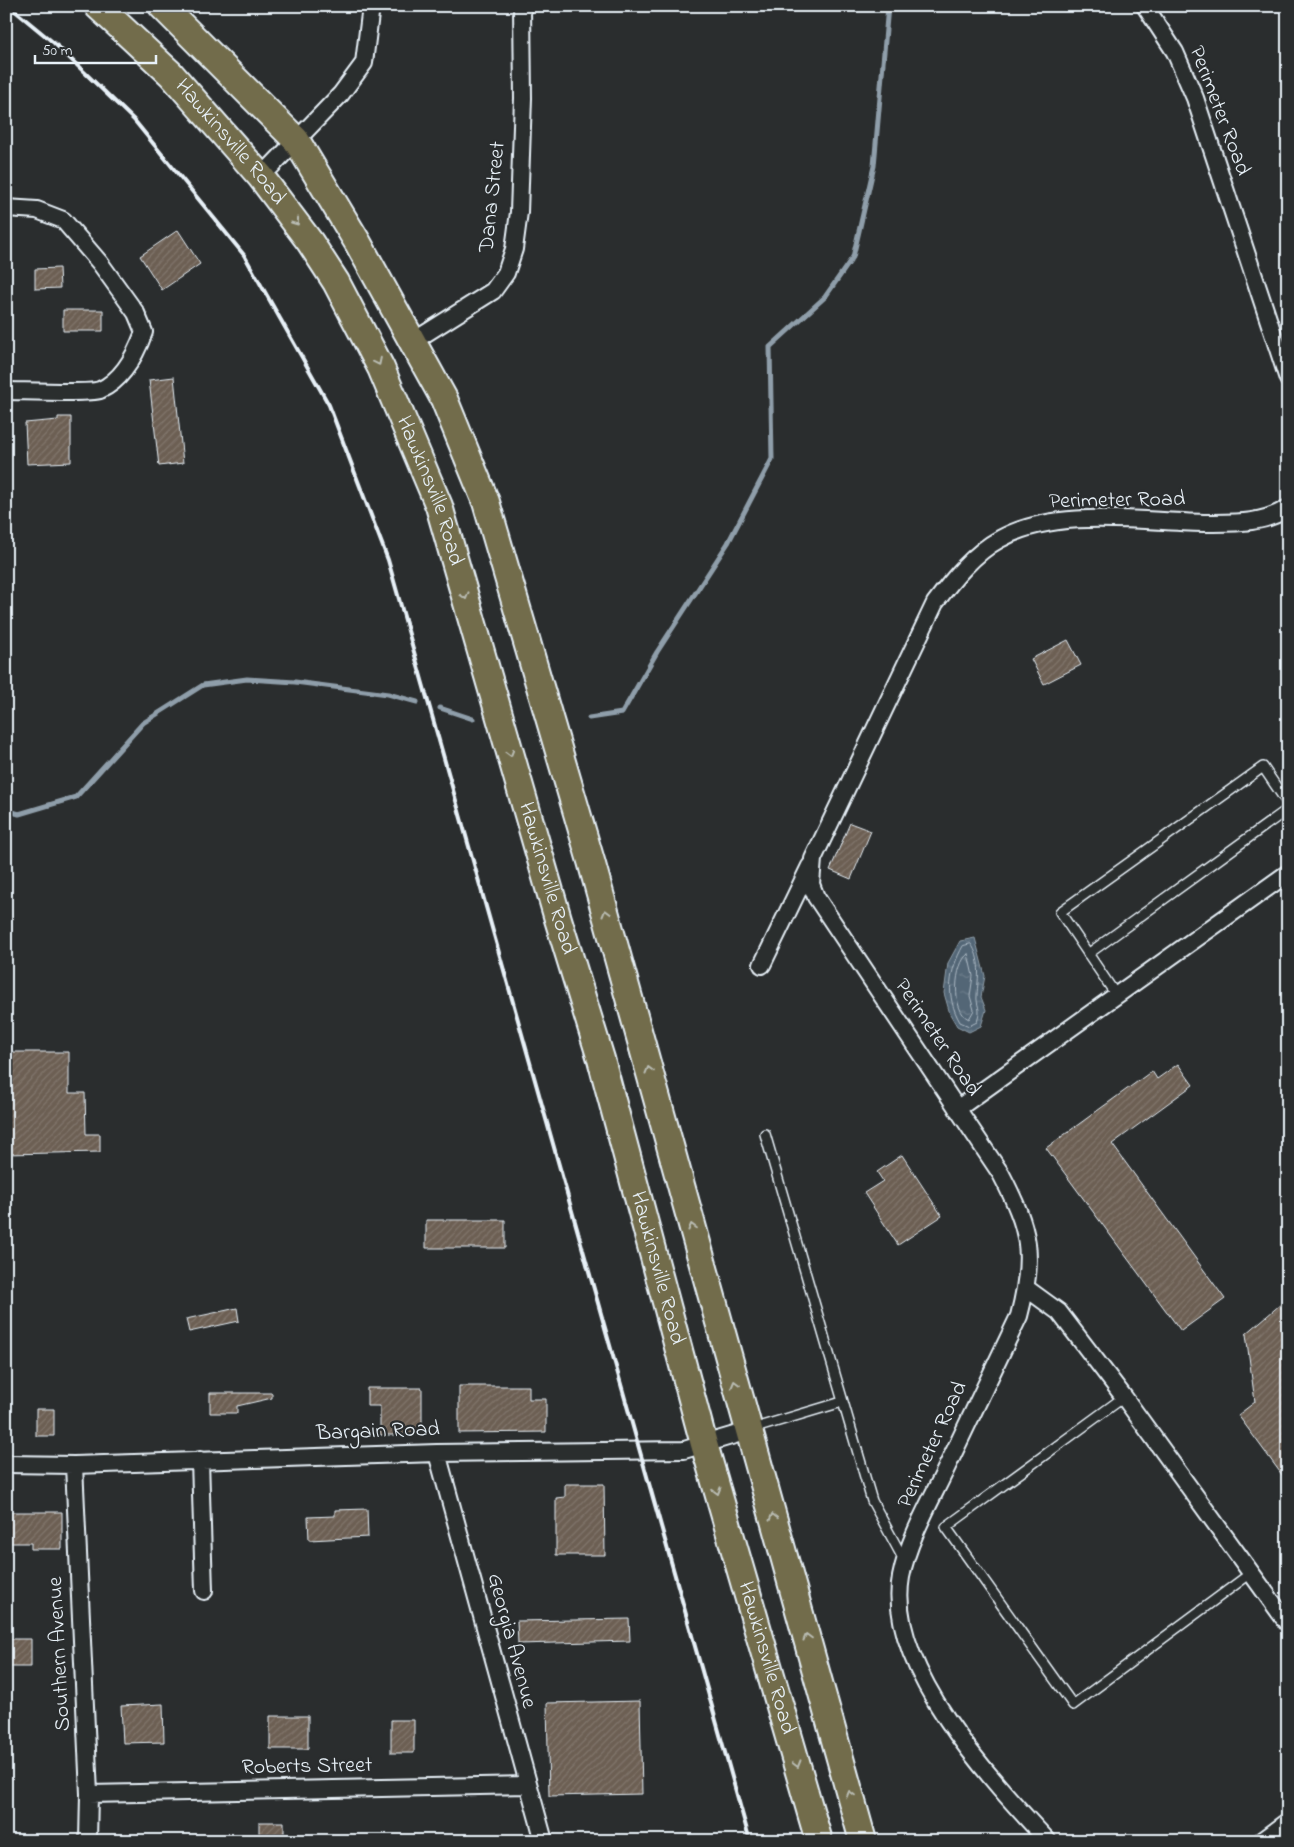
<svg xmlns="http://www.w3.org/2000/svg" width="1294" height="1847" viewBox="0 0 1294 1847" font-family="'Indie Flower',sans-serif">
<defs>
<pattern id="water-ripples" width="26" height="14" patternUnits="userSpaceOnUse" patternTransform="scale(1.25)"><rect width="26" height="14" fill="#536676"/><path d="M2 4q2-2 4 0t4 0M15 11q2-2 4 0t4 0" fill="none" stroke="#6c7c8a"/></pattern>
<pattern id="building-hatch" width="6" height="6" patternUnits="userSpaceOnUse" patternTransform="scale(1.25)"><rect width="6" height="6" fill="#6c5f53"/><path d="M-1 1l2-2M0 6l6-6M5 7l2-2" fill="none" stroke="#81766c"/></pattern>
</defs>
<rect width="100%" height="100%" fill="#2a2d2e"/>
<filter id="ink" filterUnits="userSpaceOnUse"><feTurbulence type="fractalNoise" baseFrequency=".02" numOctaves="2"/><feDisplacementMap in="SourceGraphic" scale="10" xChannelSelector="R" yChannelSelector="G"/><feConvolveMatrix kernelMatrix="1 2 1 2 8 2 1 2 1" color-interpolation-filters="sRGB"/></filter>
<g filter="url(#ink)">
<path fill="url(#water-ripples)" stroke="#8f9eaa" d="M975,938L985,976L981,997L986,1010L981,1026L969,1032L957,1026L950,1014L944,993L948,963L960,941Z"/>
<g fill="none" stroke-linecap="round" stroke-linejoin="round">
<path stroke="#acb9c4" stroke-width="1" d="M971,944C982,959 978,978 977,995C976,1007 982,1007 977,1022L969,1026L960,1022C945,996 949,971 963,946Z
M968,954L973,976L970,996L974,1010L969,1019C951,1012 954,963 968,954Z"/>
<path stroke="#8f9eaa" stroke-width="5" d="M440,708L473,719
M589,718L622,713L657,652L728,543L772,459L770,347L825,297L853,257L874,166L888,6
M6,810L19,814L76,797L143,723L203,685L247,679L295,682L388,694L417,702"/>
</g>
<path fill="url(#building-hatch)" stroke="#e8f1f8" d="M178,230L200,264L162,290L140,256Z
M59,268L60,288L35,289V269Z
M63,310H103V331H63Z
M174,377L183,463L159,466L149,380Z
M58,417H71V462L27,464L25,423L58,420Z
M1068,640L1081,665L1044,684L1031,659Z
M850,823L871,831L851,879L830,870Z
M6,1052H69V1093H85L86,1134H100V1152L6,1154Z
M1178,1064L1193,1085L1112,1144L1225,1299L1181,1331L1046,1148L1152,1071L1157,1079Z
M902,1155L942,1216L898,1245L864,1193L883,1181L877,1172Z
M426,1220H505V1248H426Z
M1288,1298V1483L1238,1415L1255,1402L1246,1334Z
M237,1308L239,1321L189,1332L186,1319Z
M459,1386H529V1399H546V1432L459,1433Z
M367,1388H422V1435H380V1406H367Z
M210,1393H272V1398L237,1406V1413H210Z
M36,1409H54V1436H36Z
M565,1484H604L605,1555H556V1498L565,1497Z
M367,1509L368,1537L309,1540L308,1517L335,1516V1510Z
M6,1512H62V1549H31V1543H6Z
M629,1619L630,1641L518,1644L517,1621Z
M6,1639H31V1667H6Z
M640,1701L642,1794L549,1796L547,1703Z
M163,1704L164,1742L123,1743L121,1706Z
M270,1716H308V1749H270Z
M391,1720H414V1753H391Z
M259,1822H284V1841H259Z"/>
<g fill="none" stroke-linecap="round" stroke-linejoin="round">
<g stroke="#e8f1f8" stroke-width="12">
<path id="service" d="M1088,954L1288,809
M1116,995L1060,912L1263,767L1288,804
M765,1134L872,1501L905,1562
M1124,1397L946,1527L1073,1705L1251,1573
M752,1429L842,1402"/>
</g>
<g stroke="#e8f1f8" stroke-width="20">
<path id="minor" d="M1145,6L1175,52L1195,98L1288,379
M261,177L341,94L364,63L371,6
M6,208L37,210L63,220L100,263L136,313L144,332C136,354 123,380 100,390C90,394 22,391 6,391
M412,342L493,291L506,273L514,249L519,212L523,98L522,6
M762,965L810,866
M957,1109L1288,873
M1026,1288L1059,1312L1124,1397L1288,1624
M437,1453L544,1841
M200,1460L204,1591
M6,1464L74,1465L437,1453L684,1450L748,1431
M74,1465L89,1794L88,1841
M89,1794L527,1785
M1048,1841C992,1781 885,1666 901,1577C908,1541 928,1506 944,1473C969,1420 994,1368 1019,1316C1035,1254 1030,1230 1001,1174L816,897L811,884L813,859L935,603C953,579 974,553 1000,539C1056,507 1144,522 1207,523C1236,523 1263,524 1288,508
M1261,1841L1288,1821"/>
</g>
<g stroke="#e8f1f8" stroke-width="30">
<g id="primary">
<path id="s1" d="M98,6L171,74L261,177L310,242L336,282L381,368L439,506L558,919L601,1059L704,1444L819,1841"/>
<path d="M162,6L296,140L358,243L444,399L486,502L591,861L863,1841"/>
</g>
</g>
<use href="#service" stroke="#2a2d2e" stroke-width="9"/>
<use href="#minor" stroke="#2a2d2e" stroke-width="16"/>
<use href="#primary" stroke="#726c4b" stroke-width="26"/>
<path stroke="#e8f1f8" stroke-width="4" d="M9,6L54,43L134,120L244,255L329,405L388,560L750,1841"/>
</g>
<defs><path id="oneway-chevron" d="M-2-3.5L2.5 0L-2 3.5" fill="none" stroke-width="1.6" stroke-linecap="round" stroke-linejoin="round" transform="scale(1.25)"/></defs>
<g stroke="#b9bcb3">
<use href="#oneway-chevron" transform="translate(296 222) rotate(54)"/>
<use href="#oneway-chevron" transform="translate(378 362) rotate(64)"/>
<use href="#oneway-chevron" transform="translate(465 596) rotate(74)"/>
<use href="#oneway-chevron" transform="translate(510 753) rotate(74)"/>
<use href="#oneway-chevron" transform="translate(606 913) rotate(-105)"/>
<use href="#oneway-chevron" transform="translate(649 1070) rotate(-105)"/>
<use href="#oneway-chevron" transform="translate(692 1227) rotate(-105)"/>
<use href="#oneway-chevron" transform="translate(735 1384) rotate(-105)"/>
<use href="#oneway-chevron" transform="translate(717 1491) rotate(74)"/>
<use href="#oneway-chevron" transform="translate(773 1517) rotate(-106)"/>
<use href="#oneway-chevron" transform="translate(807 1637) rotate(-105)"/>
<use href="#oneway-chevron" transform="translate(797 1764) rotate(74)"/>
<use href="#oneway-chevron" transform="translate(850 1794) rotate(-105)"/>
</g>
</g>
<g text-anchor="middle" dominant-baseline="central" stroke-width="4.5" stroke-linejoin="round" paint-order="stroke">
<g font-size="22" fill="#e8f1f8" stroke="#2a2d2e">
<text transform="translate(1219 111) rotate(69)">Perimeter Road</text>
<text stroke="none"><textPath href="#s1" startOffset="190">Hawkinsville Road</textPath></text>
<text transform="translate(493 197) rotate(-84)">Dana Street</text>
<text stroke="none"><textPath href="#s1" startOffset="595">Hawkinsville Road</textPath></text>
<text transform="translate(1117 501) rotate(-1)">Perimeter Road</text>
<text stroke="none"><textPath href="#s1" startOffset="1000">Hawkinsville Road</textPath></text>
<text transform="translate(937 1038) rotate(56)">Perimeter Road</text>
<text stroke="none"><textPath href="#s1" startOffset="1405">Hawkinsville Road</textPath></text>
<text transform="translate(378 1432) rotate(-2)">Bargain Road</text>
<text transform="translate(933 1445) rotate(-65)">Perimeter Road</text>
<text transform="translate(511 1641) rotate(75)">Georgia Avenue</text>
<text transform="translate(60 1654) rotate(-93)">Southern Avenue</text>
<text stroke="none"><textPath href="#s1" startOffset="1810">Hawkinsville Road</textPath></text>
<text transform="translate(307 1767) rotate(-1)">Roberts Street</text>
</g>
</g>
<rect width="1294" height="1847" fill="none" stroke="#2a2d2e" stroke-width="25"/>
<rect x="12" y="12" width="1269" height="1822" fill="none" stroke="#e8f1f8" stroke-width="2" filter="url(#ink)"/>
<path d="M35 55v8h121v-8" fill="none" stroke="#e8f1f8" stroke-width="2.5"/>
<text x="42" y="55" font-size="15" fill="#e8f1f8" stroke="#2a2d2e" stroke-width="4" paint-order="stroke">50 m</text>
</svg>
